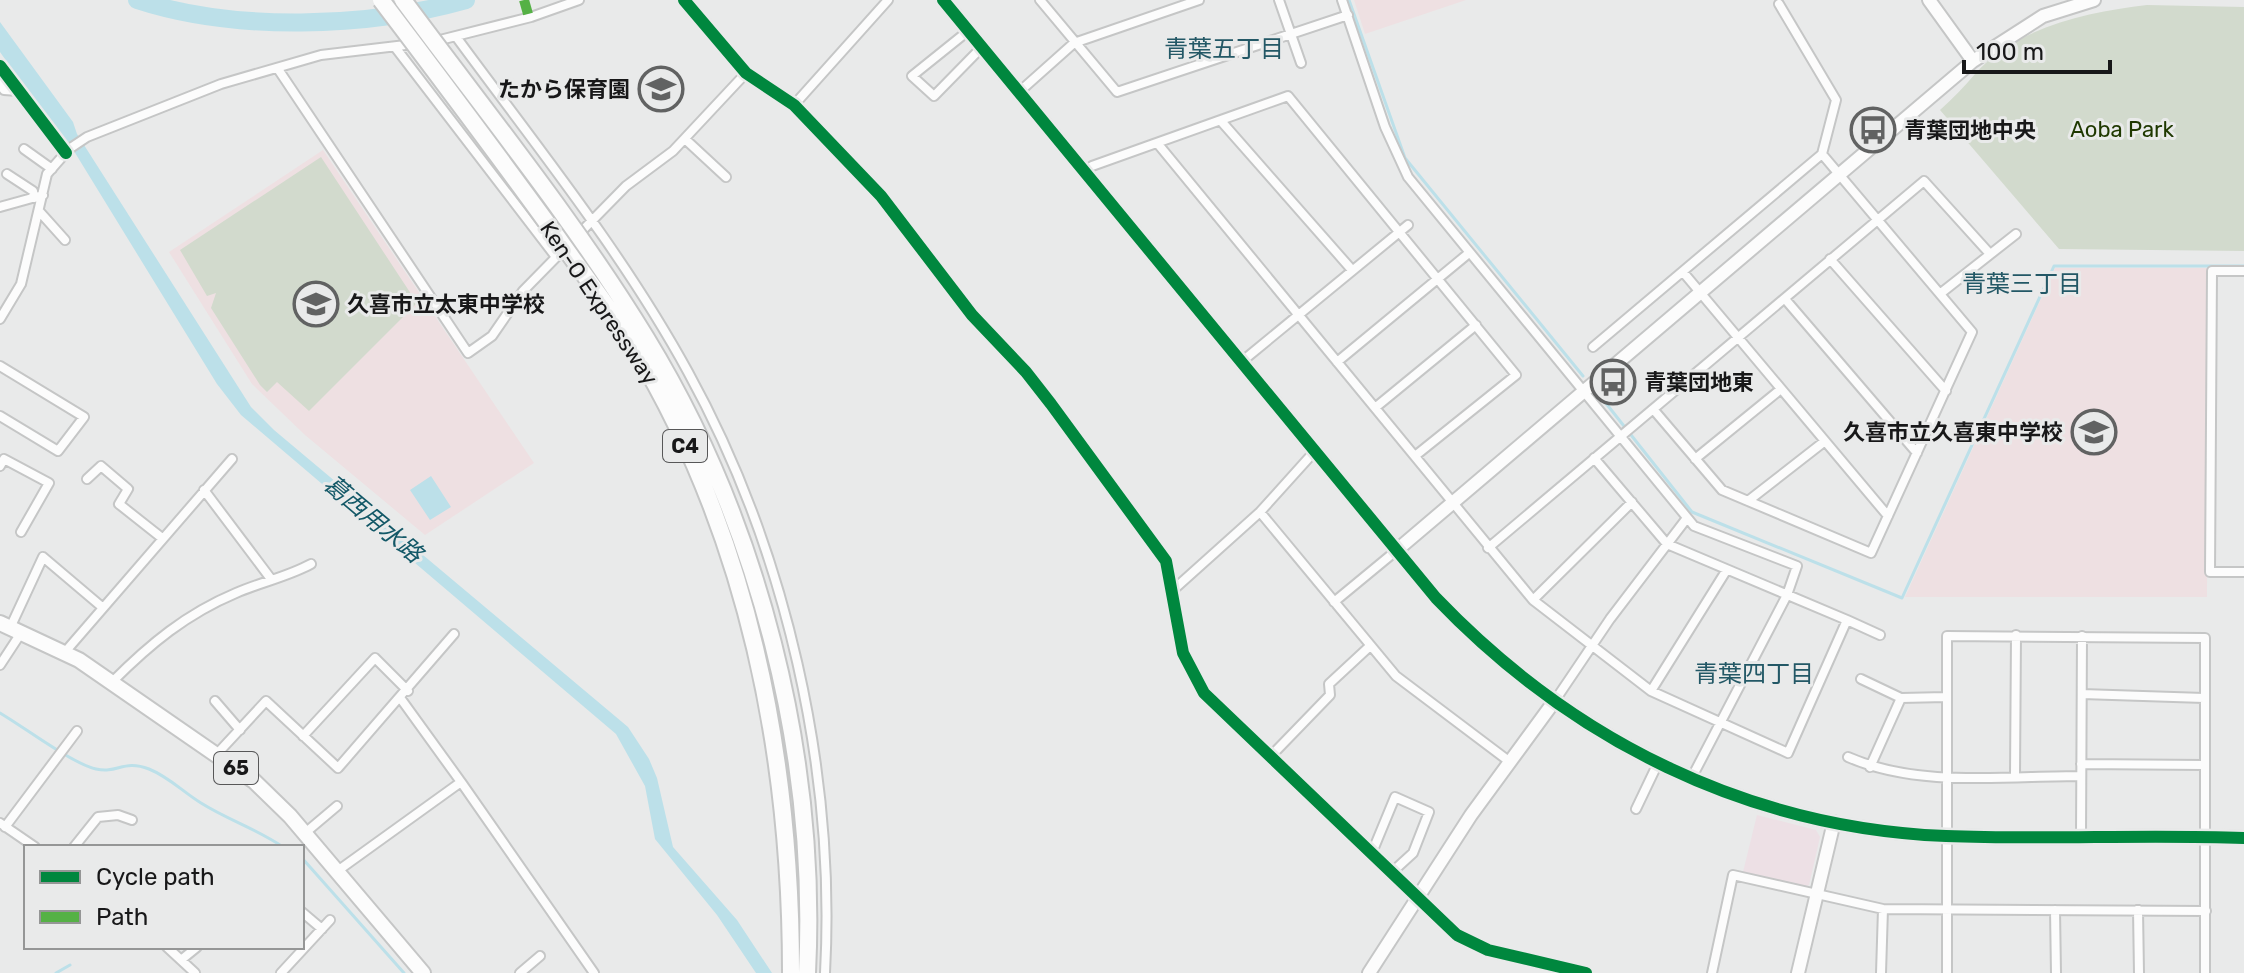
<svg xmlns="http://www.w3.org/2000/svg" width="2244" height="973" viewBox="0 0 2244 973" font-family="Rubik,'Noto Sans JP',sans-serif">
<rect width="100%" height="100%" fill="#e9eaea"/>
<path fill="#ede0e5" d="M1757,815L1816,830L1820,837L1809,885L1805,887L1743,872Z"/>
<path fill="#eee0e2" d="M1354,0H1466L1365,34Z
M323,150L534,463L425,535L305,435L252,384L169,252Z
M2055,268H2208L2207,597H1905Z"/>
<path fill="#d2dacd" d="M2147,5L2244,7V251L2059,249L1940,110C1953,98 1964,87 1975,74C2016,27 2088,12 2147,5Z
M321,157L417,303L309,411L277,382L267,392L260,385L211,308L216,293L207,296L180,250Z"/>
<path fill="#bce0e9" d="M0,22L73,122L77,134L251,407L274,430L628,727L649,759L657,778L673,847L737,920L772,973H756L717,915L655,839L645,786L616,734L241,415L217,384L69,143L61,139L0,52Z
M431,476L451,507L430,520L410,490Z"/>
<g fill="none" stroke-linecap="round" stroke-linejoin="round">
<path stroke="#bce0e9" stroke-width="3" d="M1349,0L1405,158L1583,376
M1601,397L1692,512L1902,598L2054,266H2244
M0,713C24,727 71,763 96,769C118,774 123,759 149,769C169,777 183,792 201,803C228,820 257,829 283,847
M302,858L404,973
M56,973L70,965"/>
<path stroke="#bce0e9" stroke-width="18" d="M137,0C235,32 367,28 466,0"/>
<g stroke="#c5c6c6" stroke-width="12">
<path id="street" d="M684,0L746,73L794,105L881,196L972,315L1026,372L1051,404L1166,561L1183,653L1204,693L1457,935L1488,950L1586,973
M1040,0L1117,92L1348,15
M1279,0L1301,63
M1342,0L1385,127L1408,177L1694,526L1797,566L1787,595L1691,779
M968,31L912,76L934,96L982,47
M457,38C537,147 623,253 688,372C786,550 836,770 825,973
M436,41L531,17L579,0
M395,47L556,257
M278,69L468,353L492,336L523,291L626,186L673,151L746,73
M0,84L4,90L18,91
M1019,92L1074,43L1199,0
M794,105L888,0
M1221,121L1352,270
M685,139L726,177
M1158,144L1533,600L1651,691L1788,753L1847,620L1667,544L1594,458
M24,149L52,169
M1092,166L1288,96L1516,375L1415,456
M7,174L33,191L34,198
M0,207L43,195
M39,211L65,240
M1830,259L1946,391
M2244,271H2212L2210,572H2244
M1683,272L1888,516
M1941,293L2016,234
M1785,299L1917,453
M0,319L21,284L47,174L69,149L87,137L221,84L321,55L414,44
M1593,347L1822,154
M1337,362L1469,253
M1240,363L1408,225
M0,366L84,417L58,451L0,416
M1376,407L1476,325
M1653,409L1722,490L1871,553L1972,332L1822,154L1836,100L1779,4
M1695,459L1781,389
M0,466L4,459L49,483L21,532
M87,479L101,466L128,489L119,504L162,538
M204,490L271,579
M1748,501L1825,441
M1260,512L1396,676L1510,762
M1488,548L1924,181L1990,254
M1172,591L1260,512L1314,452
M1533,600L1632,502
M1334,602L1397,550
M1847,620L1880,635
M10,628L43,557L102,607
M65,652L232,459
M0,665L21,633
M1861,679L1901,698
M112,682C150,644 186,614 236,593C261,582 287,577 311,564
M1651,691L1726,571
M2082,694L2204,698
M215,701L240,730
M1554,702L1610,619L1687,518
M303,736L375,658L408,691
M216,755L266,701L338,768L454,634
M1270,757L1330,695L1329,684L1370,646
M1848,757C1918,788 2006,776 2081,776
M2081,764L2204,765
M1870,767L1901,698L1946,697
M2015,776L2016,635
M461,782L594,973
M1636,809L1658,763
M0,823L35,847
M5,827L77,731
M305,833L337,806
M2081,836L2082,636
M74,847L98,817L118,815L132,820
M1371,855L1395,797L1429,812L1413,853L1390,874
M336,872L461,782L401,699
M2055,910L2056,973
M2138,910L2139,973
M302,912L322,929
M167,947L195,973
M181,960L197,947
M281,973L330,920
M520,973L540,956
M1712,973L1733,875L1883,909L2206,911
M1881,973L1883,909
M1947,973V636L2205,638V973"/>
</g>
<g stroke="#c5c6c6" stroke-width="16">
<path id="secondary" d="M943,0L1436,598C1572,740 1747,828 1946,836C2045,840 2145,834 2244,838
M1929,0L1973,61
M1397,550L1973,61L2043,16L2094,0
M1369,973L1471,815L1553,703
M1798,973L1834,822"/>
</g>
<g stroke="#c5c6c6" stroke-width="18">
<path id="primary" d="M0,623L79,660L254,781L290,816L423,973"/>
</g>
<use href="#street" stroke="#fcfcfc" stroke-width="8"/>
<use href="#secondary" stroke="#fcfcfc" stroke-width="12"/>
<use href="#primary" stroke="#fcfcfc" stroke-width="14"/>
<g stroke="#c5c6c6" stroke-width="20" stroke-linecap="butt">
<path id="highway-bridge" d="M381,0C441,79 500,158 558,238C583,274 611,309 634,347C748,535 791,755 791,973
M403,0C485,111 574,220 646,338C759,523 818,756 807,973"/>
</g>
<use href="#highway-bridge" stroke="#fcfcfc" stroke-width="16"/>
<path stroke="#55b145" stroke-width="10" stroke-dasharray="20 10" stroke-linecap="butt" d="M524,0L528,14"/>
<g stroke="#e9eaea" stroke-width="17">
<path id="cycleway" d="M684,0L746,73L794,105L881,196L972,315L1026,372L1051,404L1166,561L1183,653L1204,693L1457,935L1488,950L1586,973
M943,0L1436,598C1572,740 1747,828 1946,836C2045,840 2145,834 2244,838
M0,66L66,153"/>
</g>
<use href="#cycleway" stroke="#00873e" stroke-width="12"/>
</g>
<defs>
<g id="school-ring" transform="scale(2.3)"><circle r="9.5" fill="#e9eaea" stroke="#616262" stroke-width="1.5"/><path d="M0-5L7-2L0 1L-7-2ZM-4 1L0 2.5L4 1V4Q0 6-4 4Z" fill="#616262"/></g>
<g id="bus-ring" transform="scale(2.3)"><circle r="9.5" fill="#e9eaea" stroke="#616262" stroke-width="1.5"/><path d="M-5-6H5V4H4V6H2V4H-2V6H-4V4H-5ZM-3.5-4V0h7V-4ZM-3.5 1.2v1.5H-2V1.2ZM2 1.2v1.5H3.5V1.2Z" fill="#616262"/></g>
</defs>
<g fill-rule="evenodd">
<use href="#school-ring" x="661" y="89"/>
<use href="#bus-ring" x="1873" y="130"/>
<use href="#school-ring" x="316" y="304"/>
<use href="#bus-ring" x="1613" y="382"/>
<use href="#school-ring" x="2094" y="432"/>
</g>
<g text-anchor="middle" dominant-baseline="central" stroke-width="6" stroke-linejoin="round" paint-order="stroke">
<g fill="#e9eaea" stroke="#575758" stroke-width="2">
<rect x="663" y="430" width="44" height="32" rx="6"/>
<rect x="214" y="752" width="44" height="32" rx="6"/>
</g>
<g font-size="20" font-weight="bold" fill="#181819">
<text x="685" y="446">C4</text>
<text x="236" y="768">65</text>
</g>
<g font-size="22" font-weight="bold" fill="#181819" stroke="#e9eaea" text-anchor="start">
<text x="630" y="89" text-anchor="end">たから保育園</text>
<text x="1904" y="130">青葉団地中央</text>
<text x="347" y="304">久喜市立太東中学校</text>
<text x="1644" y="382">青葉団地東</text>
<text x="2063" y="432" text-anchor="end">久喜市立久喜東中学校</text>
</g>
<g font-size="22" fill="#1f3800" stroke="#e9eaea">
<text x="2122" y="129">Aoba Park</text>
</g>
<g font-size="22" fill="#181819" stroke="#e9eaea">
<text transform="translate(599 303) rotate(56)">Ken-O Expressway</text>
</g>
<g font-size="24" fill="#235866" stroke="#e9eaea">
<text x="1224" y="49">青葉五丁目</text>
<text x="2022" y="284">青葉三丁目</text>
<text x="1754" y="674">青葉四丁目</text>
</g>
<g font-size="24" font-style="italic" fill="#135867" stroke="#e9eaea">
<text transform="translate(373 519) rotate(40)">葛西用水路</text>
</g>
</g>
<rect x="24" y="845" width="280" height="104" fill="#e9eaea" stroke="#959696" stroke-width="2"/>
<rect x="40" y="871" width="40" height="12" fill="#00873e" stroke="#959696" stroke-width="2"/>
<text x="96" y="885" font-size="24" fill="#181819">Cycle path</text>
<rect x="40" y="911" width="40" height="12" fill="#55b145" stroke="#959696" stroke-width="2"/>
<text x="96" y="925" font-size="24" fill="#181819">Path</text>
<path d="M1964 60v12h146v-12" fill="none" stroke="#181819" stroke-width="4"/>
<text x="1976" y="60" font-size="24" fill="#181819" stroke="#e9eaea" stroke-width="6" paint-order="stroke">100 m</text>
</svg>
